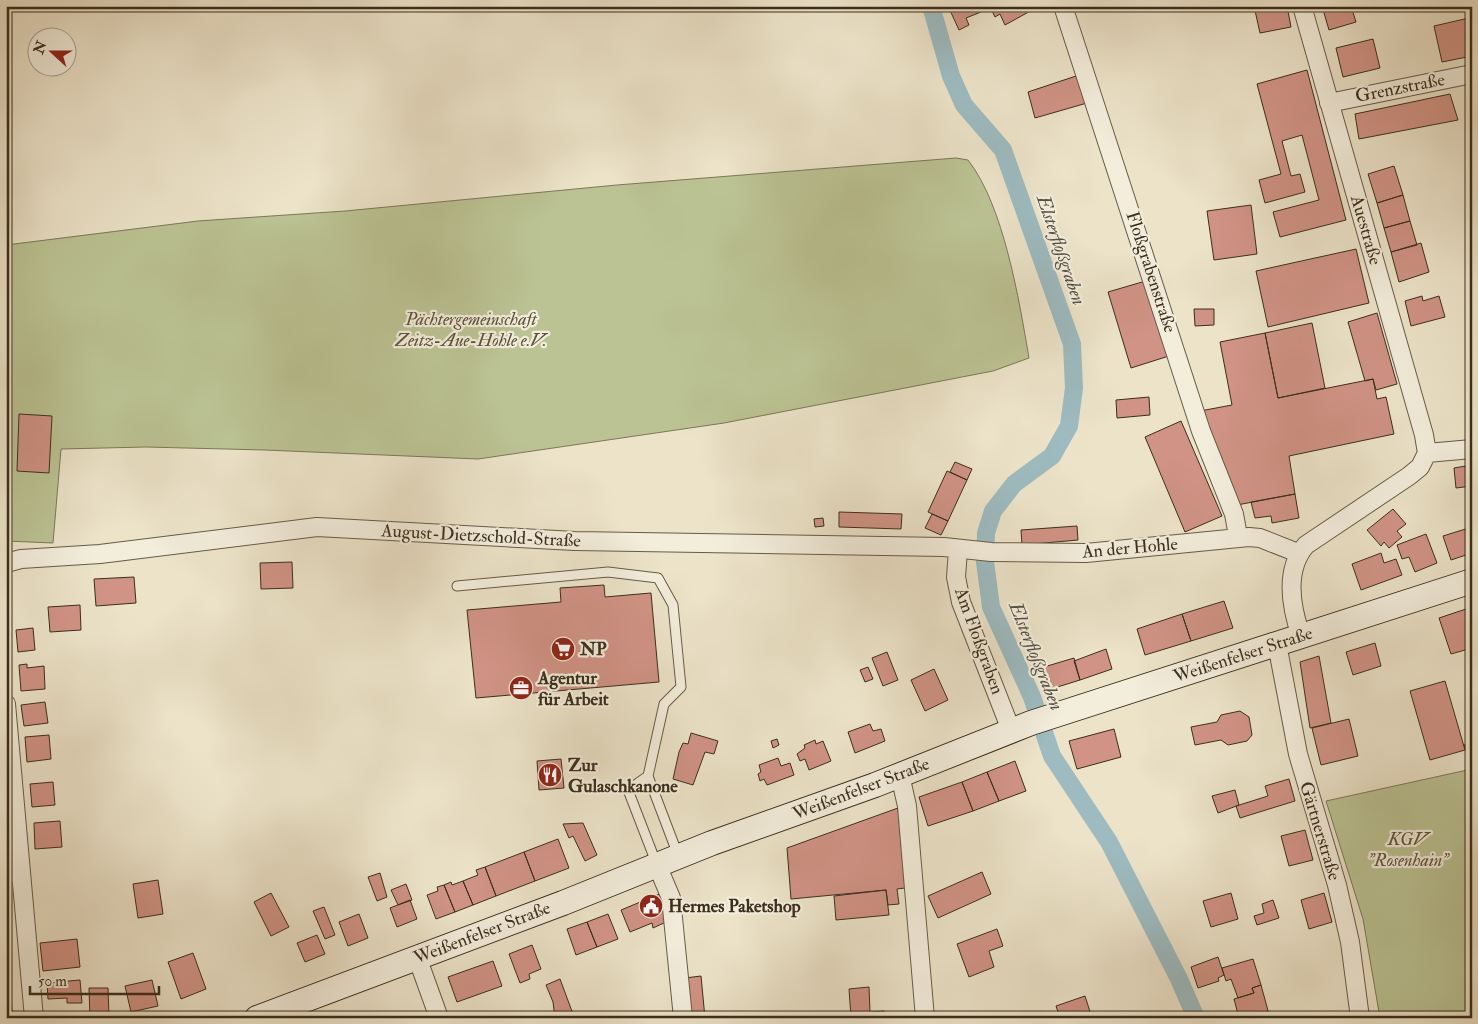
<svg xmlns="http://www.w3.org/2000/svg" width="1478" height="1024" viewBox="0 0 1478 1024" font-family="'IM FELL Double Pica',serif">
<rect width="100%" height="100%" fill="#ece3c9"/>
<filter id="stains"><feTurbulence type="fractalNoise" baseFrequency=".004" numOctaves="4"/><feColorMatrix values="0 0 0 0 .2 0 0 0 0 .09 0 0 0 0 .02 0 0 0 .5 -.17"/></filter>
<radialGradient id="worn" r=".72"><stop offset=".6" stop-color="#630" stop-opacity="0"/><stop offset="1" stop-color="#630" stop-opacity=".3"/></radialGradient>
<path fill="#bbc394" stroke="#7b7858" d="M956,158L968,160C1004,206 1019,300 1029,358L993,371L724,423L478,459L265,450L146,447L61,449L53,543L6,541V245L198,221L345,211L617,185Z
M1472,769V1018H1380L1363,919L1326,801Z"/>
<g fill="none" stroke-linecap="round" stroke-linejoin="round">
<path stroke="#9dbbc0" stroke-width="18" d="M931,6L951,76L964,105L1003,150L1072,344L1074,388L1069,426L1052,456L1014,484L993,511L986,533L985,562L991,607L1032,697L1052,756L1109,842L1179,979L1196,1018"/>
</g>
<path fill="#d09385" stroke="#3b2e1c" d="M948,6H978L981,12L966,18L969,25L959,30Z
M992,6H1032L1034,9L1005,25L1000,14L995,17L990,7Z
M1254,6H1287L1291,27L1260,33Z
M1322,6H1351L1356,22L1329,30Z
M1469,18L1472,33V56L1442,62L1434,26Z
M1373,39L1380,68L1343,77L1336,48Z
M1307,70L1346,220L1280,237L1273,212L1319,200L1302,135L1282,141L1291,176L1300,174L1305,192L1265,203L1259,180L1281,174L1257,84Z
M1076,76L1087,103L1035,118L1028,92Z
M1450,94L1458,120L1359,139L1355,114Z
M1394,166L1403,195L1377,203L1368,174Z
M1403,195L1410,221L1384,228L1377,203Z
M1251,205L1257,254L1214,260L1207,211Z
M1410,221L1417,245L1391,252L1384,228Z
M1421,243L1429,272L1399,282L1391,252Z
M1356,249L1369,303L1268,327L1256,271Z
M1149,280L1172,355L1131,368L1108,292Z
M1422,296L1423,301L1439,296L1445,317L1411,326L1405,301Z
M1194,309H1214V325L1195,326Z
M1377,313L1397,384L1376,390L1373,379L1365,381L1348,322Z
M1312,323L1325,388L1278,398L1265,333Z
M1265,333L1278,398L1373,379L1377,399L1386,397L1394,434L1289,456L1295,494L1237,505L1200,411L1232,405L1220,342Z
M1149,397L1150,415L1117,418L1116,400Z
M1472,405V428L1468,406Z
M19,414L52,416L49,473L17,471Z
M1181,421L1222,516L1185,532L1145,437Z
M955,462L972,469L967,480L950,472Z
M1472,465V486L1456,488L1454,468Z
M947,471L967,480L948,521L928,512Z
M1295,494L1299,518L1272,523L1271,516L1255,518L1251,502Z
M1393,509L1406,524L1397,531L1402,537L1389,548L1384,542L1381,546L1367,530Z
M839,512L902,514L901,529L839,527Z
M932,514L948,521L941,535L925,528Z
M823,518L824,526L815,527L814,519Z
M1077,526L1078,540L1022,545L1021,530Z
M1472,527V553L1451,560L1443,536Z
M1426,534L1437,563L1415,572L1409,557L1402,559L1397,545Z
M1381,553L1384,563L1396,559L1402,575L1361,590L1352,564Z
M292,562L293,588L261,589L260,563Z
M134,577L136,603L96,606L94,579Z
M604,585L605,597L651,593L659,682L476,698L467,610L561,602L560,588Z
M1224,601L1233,628L1191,641L1182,614Z
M80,605L81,630L50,632L48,607Z
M1472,607V648L1451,654L1439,618Z
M1182,614L1191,641L1145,655L1137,629Z
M33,628L35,650L18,652L16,630Z
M1375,643L1381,666L1353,675L1346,652Z
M1106,649L1112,669L1080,680L1074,661Z
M887,652L898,680L883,686L872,658Z
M1319,656L1331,723L1310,728L1300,662Z
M1074,658L1080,680L1051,689L1044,667Z
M27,664V668L44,666L45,689L21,691L19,665Z
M868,667L873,679L865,682L860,670Z
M934,669L948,700L925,711L911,680Z
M1445,681L1465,750L1430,760L1410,691Z
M45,702L48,723L24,726L21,705Z
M1240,711L1249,717L1252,735L1247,741L1228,745L1221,740L1195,745L1191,727L1217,722L1221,715Z
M1349,719L1358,756L1321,765L1312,728Z
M870,724L873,731L881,729L885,741L855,753L848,732Z
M1114,729L1121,757L1077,769L1069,741Z
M691,733L718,741L714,754L705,752L693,785L673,779L679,752L683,743L688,744Z
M49,735L51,759L27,762L25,737Z
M777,739L779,745L773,748L771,741Z
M815,740L816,744L823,741L831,761L809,770L805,759L800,761L797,754L805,748L804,745Z
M1472,743V765L1464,745Z
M778,758L781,766L790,763L794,775L767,785L764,779L760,781L758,774L761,772L759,765Z
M561,759L564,788L539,790L537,761Z
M1015,761L1026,791L999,801L987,772Z
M987,772L999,801L973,811L962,782Z
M1289,779L1295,801L1240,818L1236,806L1268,796L1265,786Z
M53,782L55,805L32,807L30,784Z
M962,782L973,811L928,826L919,797Z
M1235,790L1239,805L1218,813L1212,796Z
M898,808L905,888L897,889L899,904L888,905L886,890L791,899L787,848Z
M60,821L62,847L35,849L34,823Z
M583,823L597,855L585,861L573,836L569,838L563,824Z
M1305,830L1313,860L1289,866L1281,836Z
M558,839L569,868L535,881L524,852Z
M524,852L535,881L496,896L485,867Z
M485,867L496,896L473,905L463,881L478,875L476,870Z
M982,872L991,894L938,918L928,896Z
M380,873L387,897L377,901L368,877Z
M158,880L163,914L138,918L133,884Z
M463,881L473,905L455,912L444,885L451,882L452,885Z
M406,884L412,900L398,905L391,890Z
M444,885L455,912L436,919L427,895L438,891L437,887Z
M886,890L889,915L836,920L834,896Z
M271,893L289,927L271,936L254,902Z
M662,893L671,915L663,918L666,922L653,928L652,923L630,932L621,910Z
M1231,893L1238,919L1211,927L1203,901Z
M1324,893L1332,922L1309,929L1301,900Z
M410,900L417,919L397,927L390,908Z
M1273,900L1279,918L1257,925L1254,916L1264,913L1262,904Z
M324,907L335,935L325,939L313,911Z
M359,914L368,938L348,946L339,922Z
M608,914L618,939L597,947L587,922Z
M587,922L597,947L576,955L567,929Z
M997,929L1003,946L989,951L994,967L969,977L957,944Z
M317,935L325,954L305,962L297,943Z
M77,939L80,967L43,971L40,943Z
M532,945L541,969L529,974L530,979L520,983L509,954Z
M193,953L206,989L181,999L168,962Z
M1218,957L1224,975L1218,978L1219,981L1198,988L1191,967Z
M1253,959L1261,985L1252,988L1254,993L1238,998L1231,979L1226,981L1222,968Z
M493,961L502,986L457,1002L448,977Z
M701,976L705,1018H689L685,978Z
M560,979L573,1014L574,1018H555L553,1002L546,985Z
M80,980L82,1003H67V998L48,999L47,983Z
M152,980L158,1006L131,1012L125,986Z
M1261,985L1270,1018H1239L1234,999L1254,993L1252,988Z
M869,987L870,1012L884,1011L885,1018H851L849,989Z
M89,988H108L109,1017L90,1018Z
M10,989L13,1018H6V990Z
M1085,996L1092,1018H1060L1056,1006Z
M1024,1013L1025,1018H1010Z"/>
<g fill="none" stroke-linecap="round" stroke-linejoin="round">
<g stroke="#675b47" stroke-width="11">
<path id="lane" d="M457,586L608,572L658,578L673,605L681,687L664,704L648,776L678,855
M648,776L628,790L657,865
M6,878L22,876"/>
</g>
<g stroke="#675b47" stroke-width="20">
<path id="street" d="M1063,6L1201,431L1234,514L1238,536
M1302,6L1424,435L1427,453
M1329,103L1472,74
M958,550L956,577L961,602L1011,730
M6,563L21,559L100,554L317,527L575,541L944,547L991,552L1086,553L1249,537L1260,538L1298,553
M1301,636C1291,607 1284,570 1306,545L1409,476L1420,467L1427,453L1472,449
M1277,644L1298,754L1337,885L1350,942L1360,1018
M6,704L34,1018
M900,775L907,806L925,1018
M657,865L671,898L683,1018
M417,957L439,1018"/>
</g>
<g stroke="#3b2e1c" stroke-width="26">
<path id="secondary" d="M257,1018L563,903L712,843L875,785L1031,723L1472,581"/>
</g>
<use href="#lane" stroke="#f3eddc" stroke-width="9"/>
<use href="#street" stroke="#f3eddc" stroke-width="18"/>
<use href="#secondary" stroke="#f3eddc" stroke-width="24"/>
</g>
<defs>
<g id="supermarket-disc" transform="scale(1.25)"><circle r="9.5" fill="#8f2418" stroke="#f3eddc"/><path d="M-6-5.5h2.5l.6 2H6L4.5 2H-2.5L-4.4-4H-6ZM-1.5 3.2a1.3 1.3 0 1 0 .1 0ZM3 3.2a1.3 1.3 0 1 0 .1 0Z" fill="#fff"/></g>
<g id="office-disc" transform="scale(1.25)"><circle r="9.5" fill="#8f2418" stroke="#f3eddc"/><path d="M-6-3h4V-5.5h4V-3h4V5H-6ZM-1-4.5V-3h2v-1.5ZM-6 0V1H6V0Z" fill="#fff"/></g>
<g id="restaurant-disc" transform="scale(1.25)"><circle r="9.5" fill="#8f2418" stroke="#f3eddc"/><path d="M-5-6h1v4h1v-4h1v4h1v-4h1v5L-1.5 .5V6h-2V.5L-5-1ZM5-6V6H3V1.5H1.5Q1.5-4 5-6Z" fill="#fff"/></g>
<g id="civic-disc" transform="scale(1.25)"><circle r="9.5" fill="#8f2418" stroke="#f3eddc"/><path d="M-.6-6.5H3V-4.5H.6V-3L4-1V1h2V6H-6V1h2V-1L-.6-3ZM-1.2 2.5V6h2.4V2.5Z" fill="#fff"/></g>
</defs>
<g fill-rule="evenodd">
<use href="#supermarket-disc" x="563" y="649"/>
<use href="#office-disc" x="521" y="688"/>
<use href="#restaurant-disc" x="550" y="775"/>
<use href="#civic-disc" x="651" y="906"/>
</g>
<g text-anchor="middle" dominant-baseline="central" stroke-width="4.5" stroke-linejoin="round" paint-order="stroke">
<g font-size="18" fill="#3b2e1c" stroke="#f3eddc">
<text transform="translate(1400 88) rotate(-11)">Grenzstraße</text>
<text transform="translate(1366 230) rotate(74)">Auestraße</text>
<text transform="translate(1151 272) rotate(72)">Floßgrabenstraße</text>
<text transform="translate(481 536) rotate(3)">August-Dietzschold-Straße</text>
<text transform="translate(1130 548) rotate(-5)">An der Hohle</text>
<text transform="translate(979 641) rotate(70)">Am Floßgraben</text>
<text transform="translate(1243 655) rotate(-18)">Weißenfelser Straße</text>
<text transform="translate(861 789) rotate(-21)">Weißenfelser Straße</text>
<text transform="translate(1320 831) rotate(73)">Gärtnerstraße</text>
<text transform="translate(482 933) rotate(-21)">Weißenfelser Straße</text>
</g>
<g font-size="18" font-style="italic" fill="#5b533a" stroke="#f3eddc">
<text x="471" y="319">Pächtergemeinschaft<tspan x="471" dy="21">Zeitz-Aue-Hohle e.V.</tspan></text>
<text x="1408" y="839">KGV<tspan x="1408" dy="21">"Rosenhain"</tspan></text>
</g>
<g font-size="18" font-weight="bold" fill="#3b2e1c" stroke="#f3eddc" text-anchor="start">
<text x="580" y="649">NP</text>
<text x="538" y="678">Agentur<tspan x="538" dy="21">für Arbeit</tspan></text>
<text x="568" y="765">Zur<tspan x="568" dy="21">Gulaschkanone</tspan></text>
<text x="668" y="906">Hermes Paketshop</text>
</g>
<g font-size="19" font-style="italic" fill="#545145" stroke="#f3eddc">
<text transform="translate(1061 250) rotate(71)">Elsterfloßgraben</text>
<text transform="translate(1036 656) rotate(68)">Elsterfloßgraben</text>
</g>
</g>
<rect width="1478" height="1024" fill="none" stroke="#ece3c9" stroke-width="25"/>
<rect x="8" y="8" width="1463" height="1009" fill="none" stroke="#3b2e1c" stroke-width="2.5"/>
<rect x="12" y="12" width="1453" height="999" fill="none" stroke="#3b2e1c"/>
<g transform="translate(52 52) rotate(291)"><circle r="24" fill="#f3eddc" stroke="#a9a18f"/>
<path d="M0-4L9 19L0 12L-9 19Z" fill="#8f2418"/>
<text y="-8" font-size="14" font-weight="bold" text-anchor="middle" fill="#3b2e1c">N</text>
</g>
<path d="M30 986v8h129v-8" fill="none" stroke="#3b2e1c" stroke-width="2.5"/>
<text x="38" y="986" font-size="15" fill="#3b2e1c" stroke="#f3eddc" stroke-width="4" paint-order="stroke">50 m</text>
<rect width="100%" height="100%" filter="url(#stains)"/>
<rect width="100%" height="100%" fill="url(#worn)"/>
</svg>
